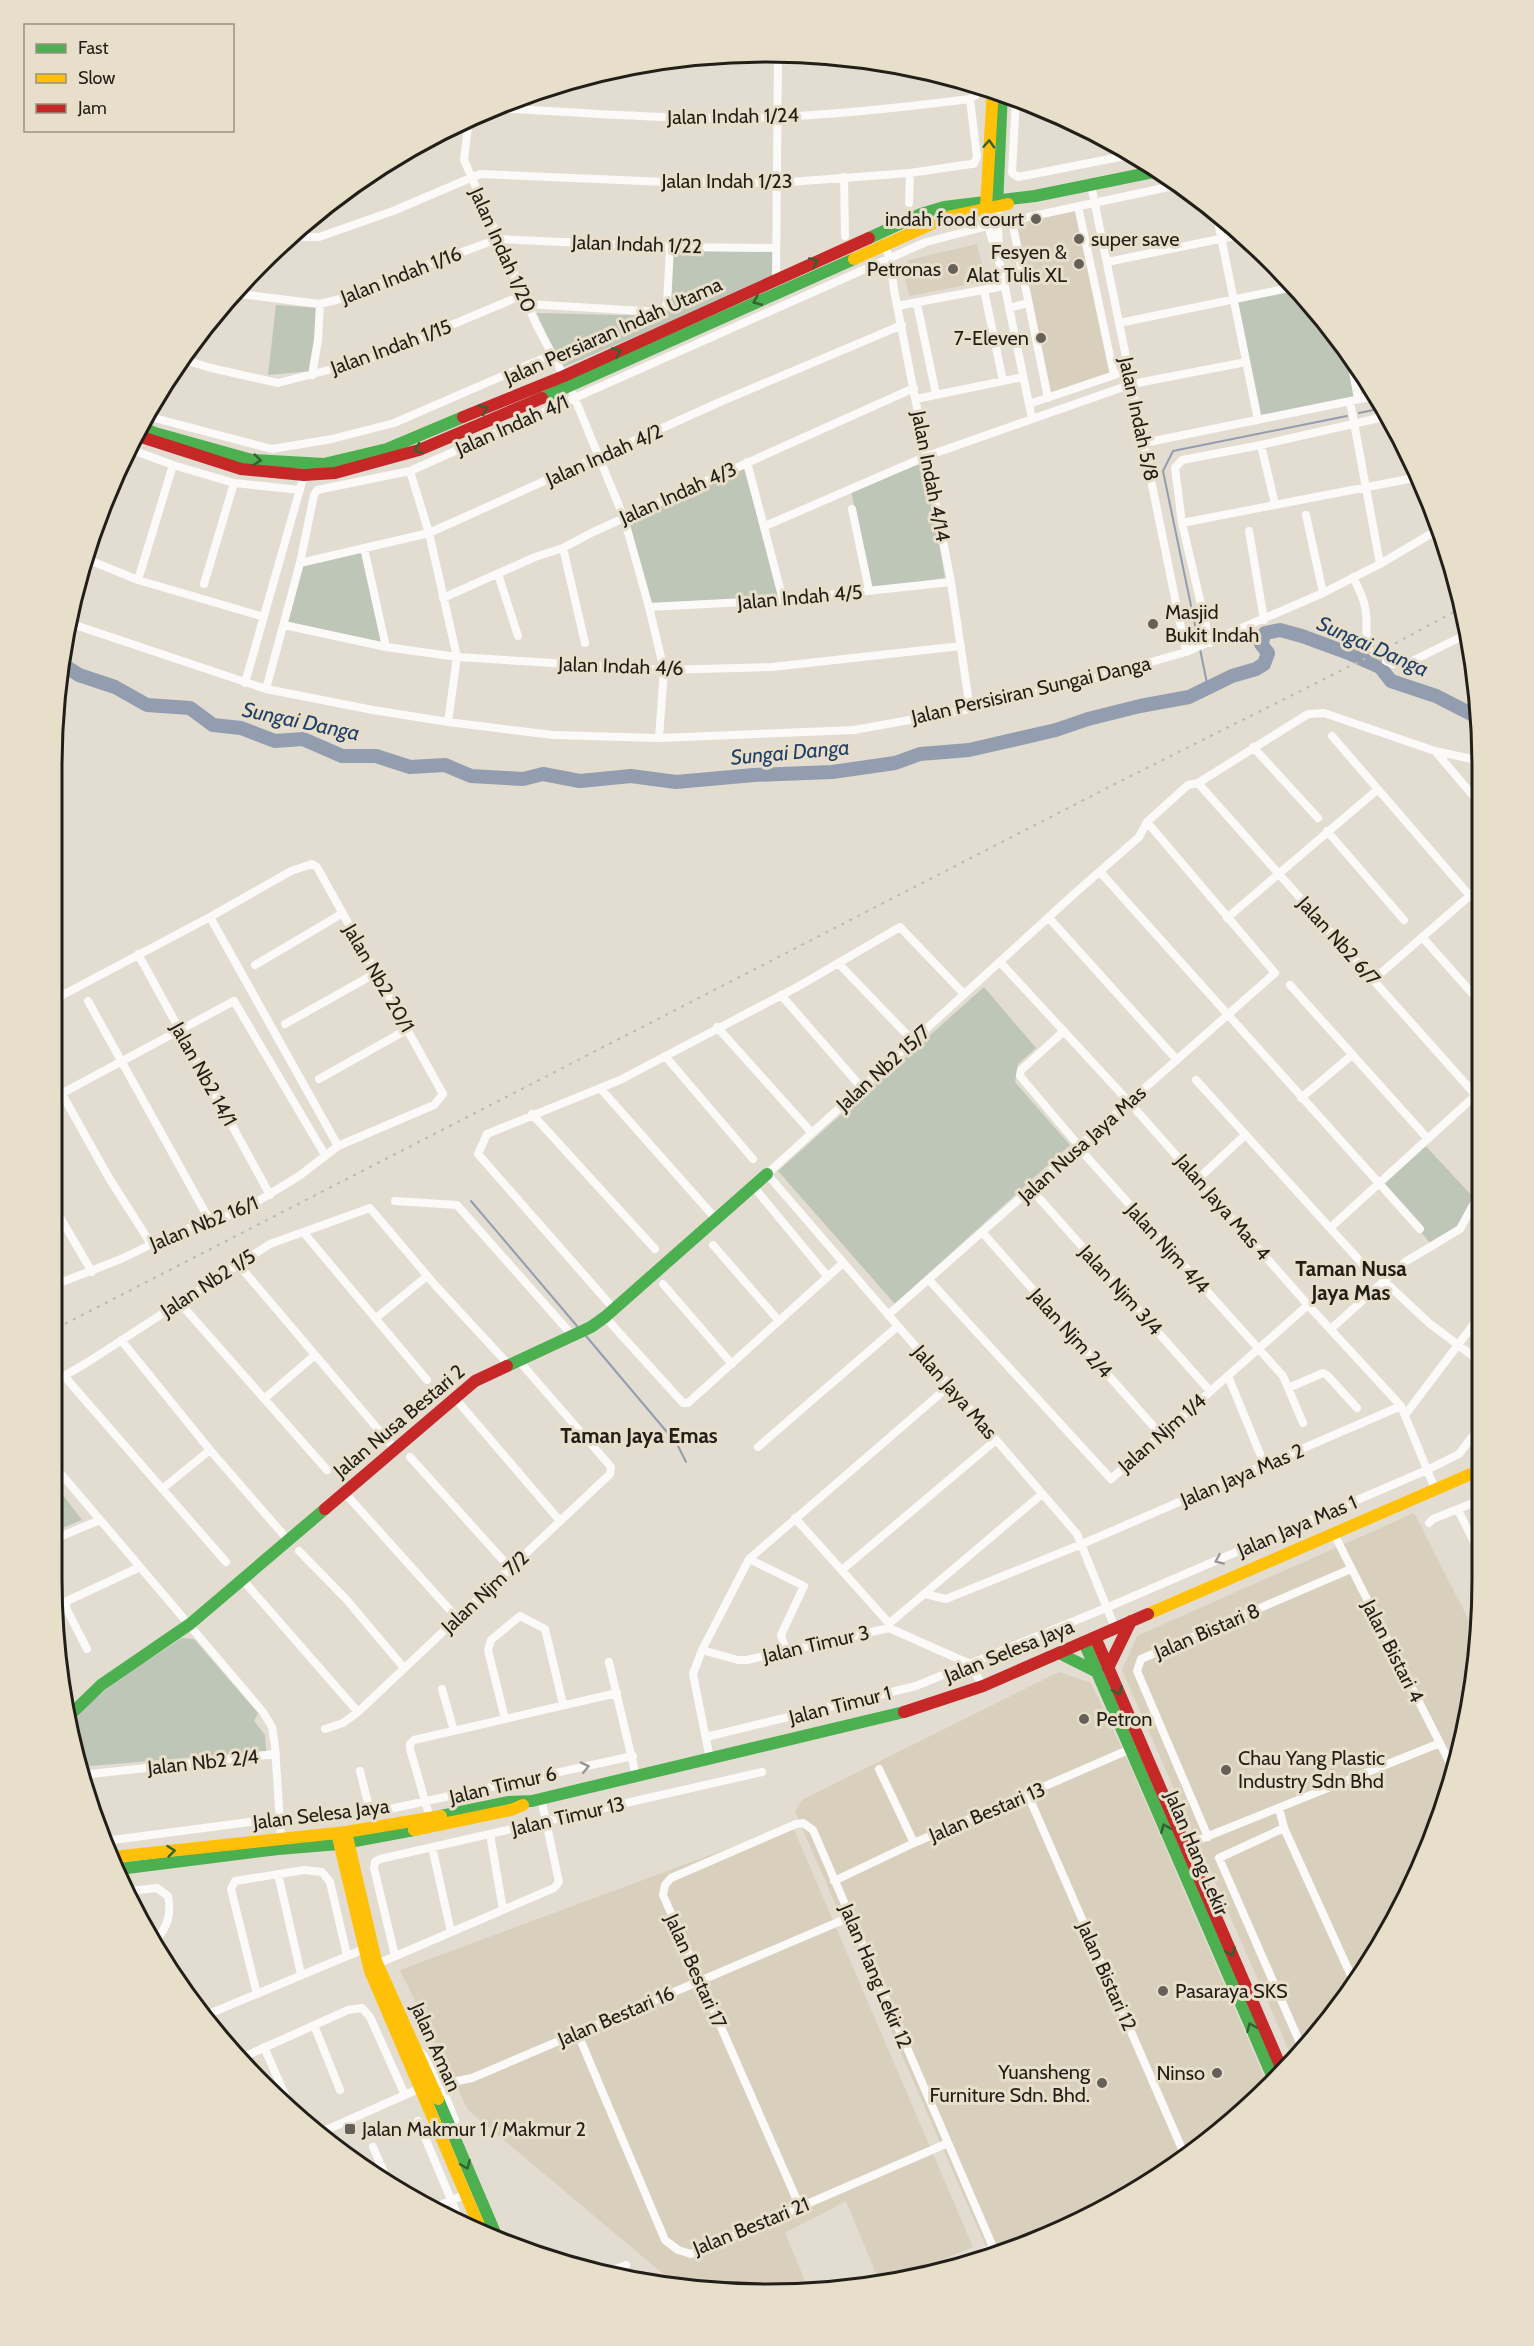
<svg xmlns="http://www.w3.org/2000/svg" width="1534" height="2346" viewBox="0 0 1534 2346" font-family="Cabin,sans-serif">
<rect width="100%" height="100%" fill="#e2dcd1"/>
<path fill="#d8d0bd" d="M1076,209L1111,373L1050,394L1015,223Z
M977,244L986,281L910,296L902,270L909,260Z
M1414,1513L1477,1636V1673L1445,1809L1409,1895L1305,2051L1294,2062L1122,1670L1137,1636Z
M1059,1672L1091,1683L1127,1759L1268,2086L1203,2147L1125,2199L1041,2241L990,2256L795,1812L802,1800Z
M792,1825L973,2247L887,2282L880,2283L846,2201L785,2233L808,2288L720,2293L680,2288L468,2110L400,1970Z"/>
<path fill="#bec6b8" d="M673,250L774,251V278L561,368L537,313L656,316L664,314L670,306Z
M1294,287L1335,331L1349,354L1358,399L1258,420L1234,301Z
M276,305L318,308L311,371L268,375Z
M925,462L945,578L869,590L851,490Z
M744,469L780,598L651,604L627,519Z
M363,550L384,644L285,625L300,563Z
M984,987L1036,1048L1018,1064L1015,1082L1070,1145L895,1304L778,1171Z
M1422,1142L1474,1198L1459,1229L1432,1245L1378,1182Z
M57,1487L82,1520L57,1530Z
M182,1638L194,1639L258,1713L254,1721L265,1735L266,1751L79,1767L70,1728C90,1693 148,1662 182,1638Z"/>
<g fill="none" stroke-linecap="round" stroke-linejoin="round">
<path stroke="#929eaf" stroke-width="2" d="M1359,413L1383,408
M1199,644L1163,471L1173,451L1347,416
M1200,649L1208,688
M471,1201L577,1326
M586,1336L677,1444L686,1462"/>
<path stroke="#929eaf" stroke-width="14" d="M60,663L79,675L115,687L147,705L190,708L213,725L241,728L275,741L303,739L342,756H376L410,767L445,765L471,776L523,779L543,774L580,781L631,776L676,782L754,775L832,772L895,763L920,754L969,750L1056,730L1088,719L1140,706L1189,697L1232,676L1256,669L1264,664L1268,653L1261,644L1265,633L1280,630L1302,636L1351,654L1380,667L1391,681L1436,696L1481,719"/>
<path stroke="#bcb6ac" stroke-width="8" stroke-dasharray="8 4" stroke-linecap="butt" d="M1369,648L1386,661"/>
<path stroke="#fbfaf8" stroke-width="8" d="M1016,97L1012,173L1018,177L1135,154
M496,108C590,113 685,121 779,117C843,114 906,107 970,99
M469,118L464,160L536,324L566,380
M844,177L845,236
M1091,185L1186,652
M909,203L910,173
M1078,206L1114,375
M997,208L999,249
M986,209L988,226L1001,268L1032,419
M1216,212L1258,420
M1012,221L1048,398
M996,224L1178,185
M291,237H319L393,211L480,174L667,182L776,183L910,173L971,164H974L977,157L970,99L976,95L977,84
M884,244L890,259L894,290L951,582L970,709
M1107,262L1244,234
M776,279L778,54
M984,290L1003,381
M231,293L320,304L348,297L415,269L498,239L670,247L776,248
M527,304L660,312L667,305L670,247
M917,304L936,394
M897,306L1004,286
M1009,308L1028,303
M1119,323L1294,287
M1350,355L1358,399
M185,360L211,368L278,383L370,359L523,295
M312,375L318,340L320,304
M573,394L624,518L649,607L664,670L659,738
M916,399L1023,377
M1350,401L1380,564
M1029,404L1129,370
M149,414L158,419L272,449L332,439L394,423L551,355
M1144,443L1375,396
M1261,445L1275,504
M127,448L173,465L234,483L300,490
M747,462L783,600
M410,471L429,533L457,657L448,722
M852,509L869,590
M1306,515L1323,593
M1182,523L1419,477
M765,526L927,456L1132,384L1246,362
M1249,531L1264,620
M364,548L386,647
M563,548L585,643
M84,558L138,580L264,617
M300,563L429,533L720,402L902,325
M498,574L518,636
M1353,577C1359,589 1365,601 1366,614C1368,629 1364,632 1369,648
M138,580L173,465
M204,584L234,483
M443,598L535,557L563,548L593,532L914,388
M649,607L783,600L951,582
M69,623L266,689L373,710L448,722L553,735L659,738L854,730L970,709L1078,683L1186,652L1323,593L1380,564L1439,529
M284,625L386,647L457,657L664,670L772,667L961,646
M1210,643L1182,523L1175,468L1182,460L1261,445L1388,416
M1386,661L1393,664H1406L1467,634
M245,683L304,475
M266,689L300,563L314,495L317,490L410,471L926,242L988,226
M1332,736L1470,896
M1253,747L1318,818
M1435,751L1481,805
M1198,783L1480,1100
M1327,831L1404,920
M1101,873L1420,1229
M210,917L338,1146
M1049,918L1177,1060
M1227,918L1377,790
M1422,937L1480,1002
M138,954L270,1195
M1000,962L1129,1102L1308,1305L1401,1406L1435,1489
M839,964L913,1041
M255,965L343,913
M1373,980L1481,886
M1290,985L1428,1139
M781,995L862,1088
M57,998L210,917L291,871L312,864L317,867L443,1094L434,1105L338,1146L299,1176L242,1211L177,1232L121,1259L57,1284
M88,1001L210,1221
M285,1024L376,973
M717,1027L812,1133
M1064,1031L1021,1070L1020,1076L1079,1146
M665,1056L753,1159
M319,1079L408,1029
M1196,1080L1368,1270
M57,1085L109,1178L151,1244
M600,1088L716,1219
M57,1096L234,1001L325,1155
M1301,1098L1352,1055
M532,1114L655,1249
M1078,1147L1283,1376L1303,1423
M1198,1179L1245,1135
M753,1186L828,1277
M1031,1189L1210,1391
M395,1201L457,1205L572,1335
M57,1212L92,1272
M1330,1228L1478,1093
M982,1232L1161,1435
M304,1233L427,1380
M713,1245L779,1321
M238,1264L394,1448
M929,1280L1111,1479L1308,1305
M1384,1281L1429,1323L1478,1360
M663,1284L732,1364
M179,1302L327,1470
M614,1309L478,1154L487,1134L620,1080L799,986L900,927L964,994
M888,1315L1275,973L1147,822
M605,1317L683,1403H688L843,1263
M376,1318L427,1276
M1332,1328L1405,1262L1460,1229L1479,1194
M121,1340L210,1450L288,1540
M1228,1376L1265,1466
M65,1377L226,1562
M57,1380L88,1362L270,1244L370,1208L435,1285L509,1365
M1288,1388L1323,1373L1327,1375L1357,1408
M454,1397L560,1521
M264,1399L315,1355
M1405,1415L1479,1317
M758,1447L898,1326
M410,1457L510,1568
M57,1469L263,1712L272,1727L275,1746L281,1838
M162,1489L210,1450
M344,1492L457,1618
M1458,1510L1477,1548
M795,1518L887,1621L891,1622L1042,1494
M1429,1523L1433,1519L1478,1501
M1333,1532L1454,1771
M57,1538L100,1520
M299,1551L346,1599L404,1668
M749,1559L804,1586L781,1635L786,1650
M842,1570L996,1440
M242,1579L358,1712
M925,1594L946,1599L1082,1544L1401,1406
M1115,1628L1077,1534L767,1174L1074,894L1139,837L1147,822L1188,785L1198,783L1308,714L1324,713L1435,751L1481,761
M87,1649L66,1608L67,1601L140,1567
M702,1650L738,1660H747L889,1628L970,1664L983,1686
M609,1662L636,1776
M442,1689L454,1731
M505,1719L488,1650L491,1640L520,1616L545,1629L563,1704
M325,1729L343,1723L358,1712L610,1474L611,1467L519,1361
M706,1737L916,1686L1106,1608L1427,1470L1459,1454L1478,1429
M710,1759L693,1674L702,1650L749,1559L949,1386
M879,1769L914,1843
M360,1771L369,1807L376,1812L633,1756
M81,1775L276,1754
M1028,1795L1186,2158
M1279,1808L1284,1828L1353,1980
M430,1818L410,1749V1744L414,1740L617,1693
M1284,1828L1219,1858L1304,2052
M490,1834L503,1910
M1208,1837L1137,1671L1141,1659L1351,1569
M105,1841L280,1818
M432,1847L451,1932
M1181,1847L1440,1743
M278,1874L301,1974
M834,1881L914,1843L1135,1747
M129,1891L157,1888L168,1896C172,1915 167,1927 155,1942
M395,1956L374,1868L375,1862L380,1859L762,1772
M377,1964L554,1888L559,1882L541,1798
M257,1994L231,1889L235,1881L304,1870L322,1872L330,1882L347,1955
M204,2016L364,1949
M314,2025L340,2090
M577,2032L665,2240L678,2250L691,2254L948,2143
M264,2047L293,2113
M417,2049C430,2058 431,2074 442,2084L472,2078L850,1917
M239,2059L348,2010L362,2008L370,2017L405,2095
M448,2084L444,2093L455,2120L452,2130
M418,2121L460,2221
M317,2134L423,2087
M373,2147L387,2179
M436,2207L466,2194
M800,2207L663,1895L665,1885L671,1878L796,1824L803,1823L813,1830L996,2254
M940,2271L993,2248
M605,2274L626,2265"/>
<path stroke="#4caf50" stroke-width="12" d="M997,206L1002,91
M869,238L921,214L944,207L1035,196L1158,171
M542,398L854,259
M141,427L155,433L252,460L324,464L387,449L463,417
M507,1366L591,1327L605,1317L767,1174
M1084,1642L1274,2080
M1059,1653L1097,1672
M68,1717L101,1685L190,1624L325,1509
M441,1816L509,1802L532,1801L904,1712
M119,1869L278,1849L339,1844L414,1830
M438,2099L499,2242"/>
<path stroke="#ffc107" stroke-width="12" d="M986,207L993,88
M854,259L947,217L1008,204
M1148,1614L1478,1471
M414,1830L511,1810L523,1805
M346,1832L376,1961L438,2099
M337,1833L370,1971L483,2235
M113,1857L346,1832L441,1816"/>
<path stroke="#c62828" stroke-width="12" d="M463,417L564,376L869,238
M135,435L241,469L304,475L335,473L419,450L542,398
M325,1509L475,1381L507,1366
M1095,1637L1283,2072
M1108,1668L1131,1621
M904,1712L983,1686L1148,1614"/>
<path stroke="#bab9b7" stroke-width="2" stroke-dasharray="3 6" stroke-linecap="butt" d="M57,1328L1107,788L1396,643L1463,607"/>
</g>
<defs><path id="oneway-chevron" d="M-2-3.5L2.5 0L-2 3.5" fill="none" stroke-width="1.6" stroke-linecap="round" stroke-linejoin="round" transform="scale(1.5)"/></defs>
<g stroke="#356031">
<use href="#oneway-chevron" transform="translate(989 144) rotate(-87)"/>
<use href="#oneway-chevron" transform="translate(814 262) rotate(-24)"/>
<use href="#oneway-chevron" transform="translate(757 301) rotate(156)"/>
<use href="#oneway-chevron" transform="translate(617 352) rotate(-25)"/>
<use href="#oneway-chevron" transform="translate(484 409) rotate(-22)"/>
<use href="#oneway-chevron" transform="translate(418 449) rotate(161)"/>
<use href="#oneway-chevron" transform="translate(257 460) rotate(6)"/>
<use href="#oneway-chevron" transform="translate(1118 1691) rotate(67)"/>
<use href="#oneway-chevron" transform="translate(1165 1828) rotate(-113)"/>
<use href="#oneway-chevron" transform="translate(171 1851) rotate(-6)"/>
<use href="#oneway-chevron" transform="translate(1231 1952) rotate(67)"/>
<use href="#oneway-chevron" transform="translate(1251 2027) rotate(-113)"/>
<use href="#oneway-chevron" transform="translate(466 2165) rotate(67)"/>
</g>
<g stroke="#999793">
<use href="#oneway-chevron" transform="translate(1219 1560) rotate(157)"/>
<use href="#oneway-chevron" transform="translate(585 1767) rotate(-13)"/>
</g>
<g fill="#656159" stroke="#e8dfcb" stroke-width="2">
<circle cx="1036" cy="219" r="6"/>
<circle cx="1079" cy="239" r="6"/>
<circle cx="1079" cy="264" r="6"/>
<circle cx="953" cy="269" r="6"/>
<circle cx="1041" cy="338" r="6"/>
<circle cx="1153" cy="624" r="6"/>
<circle cx="1084" cy="1719" r="6"/>
<circle cx="1226" cy="1770" r="6"/>
<circle cx="1163" cy="1991" r="6"/>
<circle cx="1217" cy="2073" r="6"/>
<circle cx="1102" cy="2083" r="6"/>
<rect x="344" y="2123" width="12" height="12" rx="3"/>
</g>
<g text-anchor="middle" dominant-baseline="central" stroke-width="6" stroke-linejoin="round" paint-order="stroke">
<g font-size="20" fill="#221f18" stroke="#e8dfcb">
<text transform="translate(733 116) rotate(-1)">Jalan Indah 1/24</text>
<text x="727" y="181">Jalan Indah 1/23</text>
<text transform="translate(637 244) rotate(2)">Jalan Indah 1/22</text>
<text transform="translate(503 250) rotate(66)">Jalan Indah 1/20</text>
<text transform="translate(401 275) rotate(-21)">Jalan Indah 1/16</text>
<text transform="translate(613 331) rotate(-24)">Jalan Persiaran Indah Utama</text>
<text transform="translate(391 347) rotate(-20)">Jalan Indah 1/15</text>
<text transform="translate(1139 419) rotate(78)">Jalan Indah 5/8</text>
<text transform="translate(512 425) rotate(-24)">Jalan Indah 4/1</text>
<text transform="translate(604 455) rotate(-24)">Jalan Indah 4/2</text>
<text transform="translate(931 476) rotate(79)">Jalan Indah 4/14</text>
<text transform="translate(678 493) rotate(-24)">Jalan Indah 4/3</text>
<text transform="translate(800 597) rotate(-5)">Jalan Indah 4/5</text>
<text transform="translate(621 666) rotate(2)">Jalan Indah 4/6</text>
<text transform="translate(1031 690) rotate(-13)">Jalan Persisiran Sungai Danga</text>
<text transform="translate(1339 941) rotate(48)">Jalan Nb2 6/7</text>
<text transform="translate(379 978) rotate(60)">Jalan Nb2 20/1</text>
<text transform="translate(883 1068) rotate(-42)">Jalan Nb2 15/7</text>
<text transform="translate(204 1074) rotate(61)">Jalan Nb2 14/1</text>
<text transform="translate(1082 1144) rotate(-42)">Jalan Nusa Jaya Mas</text>
<text transform="translate(1223 1207) rotate(49)">Jalan Jaya Mas 4</text>
<text transform="translate(204 1223) rotate(-22)">Jalan Nb2 16/1</text>
<text transform="translate(1168 1248) rotate(48)">Jalan Njm 4/4</text>
<text transform="translate(208 1283) rotate(-33)">Jalan Nb2 1/5</text>
<text transform="translate(1121 1290) rotate(48)">Jalan Njm 3/4</text>
<text transform="translate(1071 1333) rotate(48)">Jalan Njm 2/4</text>
<text transform="translate(955 1392) rotate(49)">Jalan Jaya Mas</text>
<text transform="translate(399 1421) rotate(-40)">Jalan Nusa Bestari 2</text>
<text transform="translate(1162 1433) rotate(-41)">Jalan Njm 1/4</text>
<text transform="translate(1242 1475) rotate(-23)">Jalan Jaya Mas 2</text>
<text transform="translate(1297 1526) rotate(-23)">Jalan Jaya Mas 1</text>
<text transform="translate(485 1592) rotate(-43)">Jalan Njm 7/2</text>
<text transform="translate(1207 1631) rotate(-23)">Jalan Bistari 8</text>
<text transform="translate(816 1644) rotate(-13)">Jalan Timur 3</text>
<text transform="translate(1009 1651) rotate(-22)">Jalan Selesa Jaya</text>
<text transform="translate(1393 1651) rotate(63)">Jalan Bistari 4</text>
<text transform="translate(840 1705) rotate(-14)">Jalan Timur 1</text>
<text transform="translate(203 1762) rotate(-6)">Jalan Nb2 2/4</text>
<text transform="translate(503 1785) rotate(-13)">Jalan Timur 6</text>
<text transform="translate(987 1812) rotate(-23)">Jalan Bestari 13</text>
<text transform="translate(321 1814) rotate(-7)">Jalan Selesa Jaya</text>
<text transform="translate(568 1816) rotate(-13)">Jalan Timur 13</text>
<text transform="translate(1197 1853) rotate(67)">Jalan Hang Lekir</text>
<text transform="translate(696 1971) rotate(66)">Jalan Bestari 17</text>
<text transform="translate(876 1976) rotate(67)">Jalan Hang Lekir 12</text>
<text transform="translate(1107 1976) rotate(66)">Jalan Bistari 12</text>
<text transform="translate(616 2016) rotate(-23)">Jalan Bestari 16</text>
<text transform="translate(436 2047) rotate(66)">Jalan Aman</text>
<text transform="translate(751 2226) rotate(-22)">Jalan Bestari 21</text>
</g>
<g font-size="20" fill="#221f18" stroke="#e8dfcb" text-anchor="end">
<text x="1024" y="219">indah food court</text>
<text x="1091" y="239" text-anchor="start">super save</text>
<text x="1067" y="252">Fesyen &amp;<tspan x="1067" dy="23">Alat Tulis XL</tspan></text>
<text x="941" y="269">Petronas</text>
<text x="1029" y="338">7-Eleven</text>
<text x="1165" y="612" text-anchor="start">Masjid<tspan x="1165" dy="23">Bukit Indah</tspan></text>
<text x="1096" y="1719" text-anchor="start">Petron</text>
<text x="1238" y="1758" text-anchor="start">Chau Yang Plastic<tspan x="1238" dy="23">Industry Sdn Bhd</tspan></text>
<text x="1175" y="1991" text-anchor="start">Pasaraya SKS</text>
<text x="1090" y="2072">Yuansheng<tspan x="1090" dy="23">Furniture Sdn. Bhd.</tspan></text>
<text x="1205" y="2073">Ninso</text>
<text x="362" y="2129" text-anchor="start">Jalan Makmur 1 / Makmur 2</text>
</g>
<g font-size="21" font-style="italic" fill="#214069" stroke="#e8dfcb">
<text transform="translate(1373 646) rotate(24)">Sungai Danga</text>
<text transform="translate(301 721) rotate(12)">Sungai Danga</text>
<text transform="translate(790 752) rotate(-5)">Sungai Danga</text>
</g>
<g font-size="21" font-weight="bold" fill="#221f18" stroke="#e8dfcb">
<text x="1351" y="1268">Taman Nusa<tspan x="1351" dy="24">Jaya Mas</tspan></text>
<text x="639" y="1435">Taman Jaya Emas</text>
</g>
</g>
<path d="M0 0H1534V2346H0ZM767 62H767A705 705 0 0 1 1472 767V1579A705 705 0 0 1 767 2284H767A705 705 0 0 1 62 1579V767A705 705 0 0 1 767 62Z" fill="#e8dfcb" fill-rule="evenodd"/>
<path fill="none" stroke="#221f18" stroke-width="3" d="M767 62H767A705 705 0 0 1 1472 767V1579A705 705 0 0 1 767 2284H767A705 705 0 0 1 62 1579V767A705 705 0 0 1 767 62Z"/>
<rect x="24" y="24" width="210" height="108" fill="#e8dfcb" stroke="#999283" stroke-width="1.5"/>
<rect x="36" y="44" width="30" height="9" fill="#4caf50" stroke="#999283" stroke-width="1.5"/>
<text x="78" y="54" font-size="18" fill="#221f18">Fast</text>
<rect x="36" y="74" width="30" height="9" fill="#ffc107" stroke="#999283" stroke-width="1.5"/>
<text x="78" y="84" font-size="18" fill="#221f18">Slow</text>
<rect x="36" y="104" width="30" height="9" fill="#c62828" stroke="#999283" stroke-width="1.5"/>
<text x="78" y="114" font-size="18" fill="#221f18">Jam</text>
</svg>
